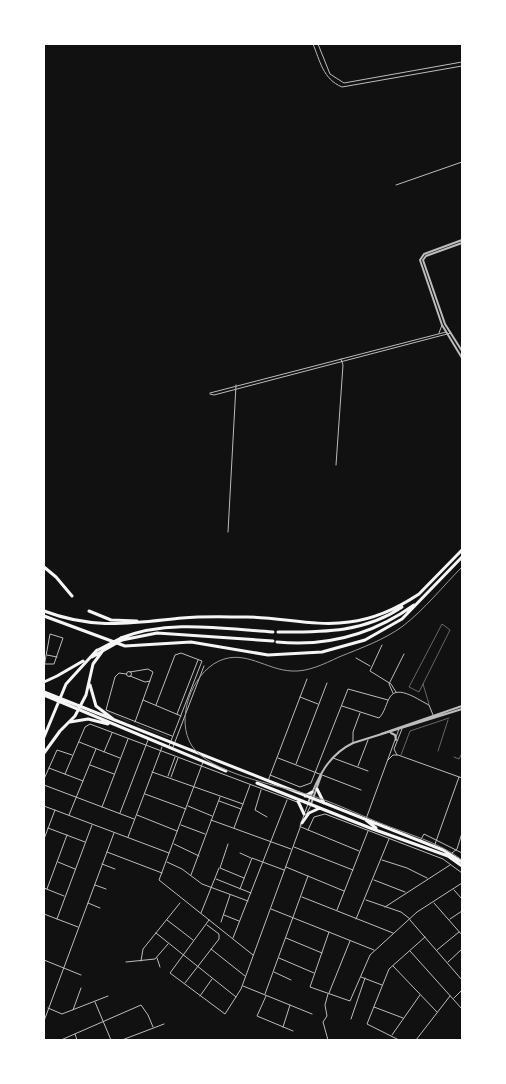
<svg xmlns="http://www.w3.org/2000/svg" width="506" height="1084" viewBox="0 0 506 1084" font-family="'Open Sans',sans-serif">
<rect width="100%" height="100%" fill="#111"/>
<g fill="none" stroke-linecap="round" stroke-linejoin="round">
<path stroke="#333" stroke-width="1" d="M108,712L130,722
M137,725L168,737"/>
<path stroke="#bcbcbc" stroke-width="0.5" d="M423,684L419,692L409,687L442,624L450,630L423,684L429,704
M438,751L448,720
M401,755L410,731L449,718
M454,757L459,759L462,753"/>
<path stroke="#bcbcbc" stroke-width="1" d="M313,44C320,61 323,79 342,87L462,66
M318,44L330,74L344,83L462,62
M396,185L462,162
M439,333L442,325
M210,393L446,332
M210,394L214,395L451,333
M336,465L343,365L341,359
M228,532L236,385
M382,645L370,671L391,684L396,692
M47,655L57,657
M356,658L370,666
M44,667L50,634L63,638L54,664H45
M126.5 674a2.5 2.5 0 1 1 5 0a2.5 2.5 0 1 1-5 0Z
M130,672L148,669L153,672L135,722
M126,674L119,673L115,677L106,710L172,736
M130,676L145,682L150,681
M393,693L389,684L404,654
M300,697L318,704
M143,700L181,716
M156,705L175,655L181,653L202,661L169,746
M342,706L379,718C385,712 386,703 390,697C398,684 420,701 429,705L433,715
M177,714L198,660
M79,742L120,758
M353,743V732L360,713
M173,747L204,666
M104,752L112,733
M397,755L394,749L402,729
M278,758L361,790
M333,758L368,771
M388,760L393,755H398L462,778
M203,762L159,880L253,955
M296,764L327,683
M90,765L114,774
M358,766L368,740
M49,768L83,781
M152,772L243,804
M65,774L85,727L90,724L297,802
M270,775L300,787L311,783L348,689L388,700
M168,776L175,757
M171,777L178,758
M44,779L57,750L72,755
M268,781L307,679
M44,785L134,819
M261,790L255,810L267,817
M145,794L186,809
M219,801L241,809
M44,806L169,853
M188,806L212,816
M102,807L128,739
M305,812L308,804
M120,813L148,740
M69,815L96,749
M137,815L177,831
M306,815L311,805
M366,819L399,729
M211,820L291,849
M181,825L205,834
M300,826L304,815
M301,827L359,851
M48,828L85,842
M234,828L250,785
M308,830L314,817L325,814L443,859L462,873
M128,837L162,747
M44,839L55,810
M420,841L424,834L462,853
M174,844L199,856
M228,844L220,868L244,878
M294,847L353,870
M434,847L459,777
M107,852L162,873
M240,853L251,858
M452,853L457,849L462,833
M382,860L407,868L427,878
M58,862L75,869
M167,862L182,869L202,884L248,901
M102,864L115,869
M286,867L344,891
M191,875L220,797
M216,879L251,893
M374,880L405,892
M95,885L106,889
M44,888L64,896
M47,889L67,835
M240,889L252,858L284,870
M454,890L462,899
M302,897L393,933
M366,900L401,912L410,919
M88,903L100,908
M434,903L462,935
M385,907L450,865
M271,909L374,950
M337,910L368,831
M201,913L219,868
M44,914L78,927
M224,915L239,921
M57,919L92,825
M356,919L389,839
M450,919L462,911
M167,920L193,940
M209,920L170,973L225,1014L241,989L301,825
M410,920L462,980
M221,922L230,895
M329,932L310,987L350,1001L370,955L417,912L462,883
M156,933L236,997
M233,938L287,800
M286,938L322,953
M211,949L245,976
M437,950L459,932
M410,951L462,1009
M157,958L160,967
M279,958L314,973
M44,960L81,975
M141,961L143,949L180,903
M126,962L155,959L168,944
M448,962L462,949
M393,966L437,1012
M274,972L291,980
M361,977L382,985
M185,983L219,939V934L207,925
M243,986L312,1014
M329,993L350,941
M265,994L308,876
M328,994L325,1005L327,1016L323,1022L328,1040
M200,996L212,979
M266,996L257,1016L293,1031
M454,998L462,990
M95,1002L111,1040
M374,1007L403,1018
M48,1008L62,1014L108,996
M73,1010L81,988
M351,1019L365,978
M44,1021L114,833
M283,1027L290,1005
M75,1034L77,1040
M392,1035L420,995
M61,1040L141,1005L148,1015L153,1027
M122,1040L164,1024
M399,1040L367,1024L389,969L425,937
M416,1040L450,996"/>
<path stroke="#bcbcbc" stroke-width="2" d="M462,240L424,254L420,260L442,325L462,358
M462,243L426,256L423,260L445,324L462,351
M391,733L395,735L396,740
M381,734L462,706
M308,803C318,777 328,755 353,743L462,709
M311,804L321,776"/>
<path stroke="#f5f5f5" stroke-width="3" d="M96,651L121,638
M92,657L122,640
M44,682L57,676L83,661
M90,685L96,706L113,719
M44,692L443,850L462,862
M44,695L226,771
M70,722L88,719L108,724
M44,737L66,684L97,650
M44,753L60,731L75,716L86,695L93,664L104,649
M257,783L370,828L448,856L462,866
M317,789L324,803
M305,796L312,792
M297,799L304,814
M366,820L376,828
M302,823L309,813L320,808"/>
<path stroke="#f5f5f5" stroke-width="3" d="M44,567L56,577L72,596
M419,594L462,550
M44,611C94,630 131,623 182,618C204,616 226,617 247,617C281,617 315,627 349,622C375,619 398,608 419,594
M89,611L111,620L137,621
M44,616L125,646L191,642L268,655L322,652L365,640L402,619L462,557
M278,632C322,632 364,633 402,607
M121,638C169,619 223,629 273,632
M122,640L157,633L273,641
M277,642C328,647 372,635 414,605"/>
<path stroke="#9a9a9a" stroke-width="1" d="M462,567C443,586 425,609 403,626C384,640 361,648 339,657C324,664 308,672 292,671C266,670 245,649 219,661C191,674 175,720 192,746C210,773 276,785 306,794C331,801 355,813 380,823C407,834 439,842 462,860"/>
</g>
<rect width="506" height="1084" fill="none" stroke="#ffffff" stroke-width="90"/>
</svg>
